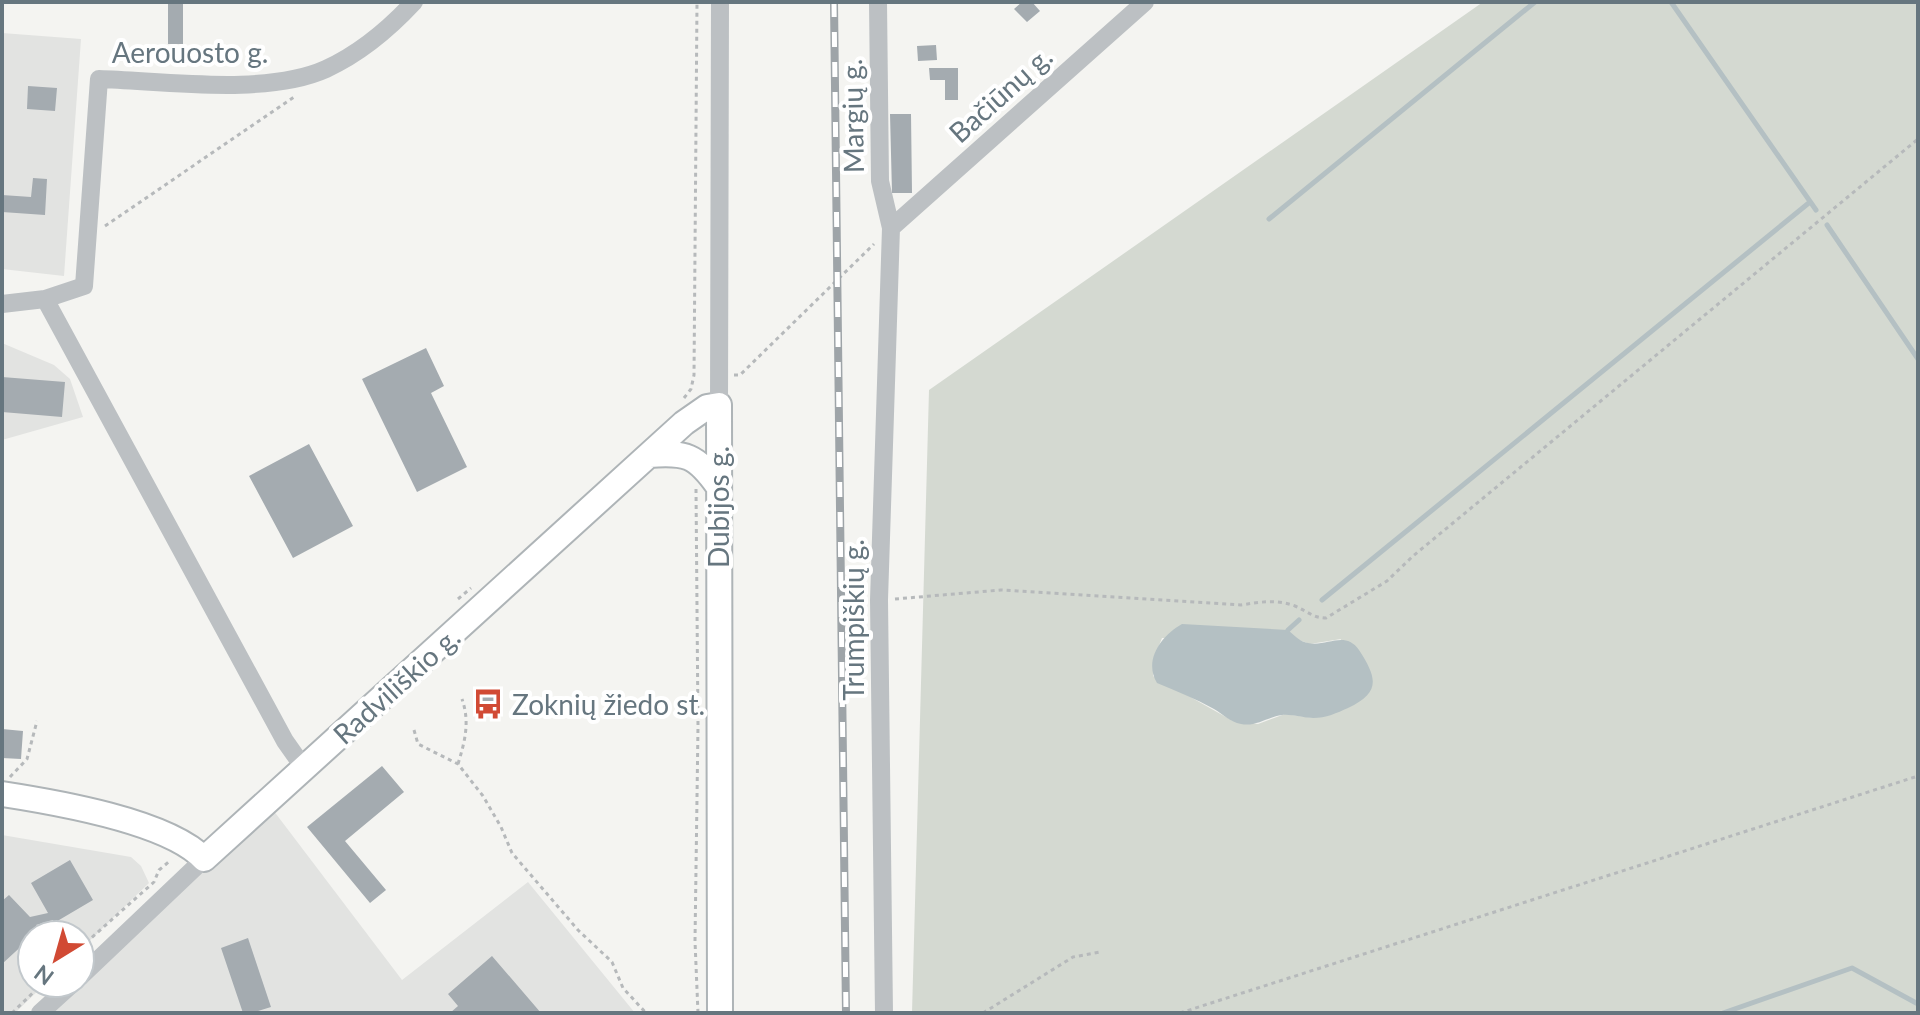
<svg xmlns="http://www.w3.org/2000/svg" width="1920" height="1015" viewBox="0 0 1920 1015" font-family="Lato,sans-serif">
<rect width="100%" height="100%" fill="#f4f4f1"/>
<path fill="#e2e3e1" d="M2,33L81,39L64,276L2,269Z
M2,343L54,365L70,379L83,417L2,440Z
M267,802L402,980L528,882L635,1013H40Z
M2,835L131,857L141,866L149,883L80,950V935H32V983H46L15,1013H2Z"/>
<path fill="#d4d9d1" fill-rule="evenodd" d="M1483,2H1918V1013H912L929,390ZM1162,638L1299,640L1310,644L1341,639L1313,718L1285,714L1258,724L1233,721L1153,676L1154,658Z"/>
<path fill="#b4c0c3" d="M1182,624L1288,630C1294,635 1300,642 1308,643C1327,647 1345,630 1359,650C1378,679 1380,693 1348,708C1337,713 1326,718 1313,718C1303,718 1292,714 1282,715C1267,717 1256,727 1241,724C1230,722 1223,714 1214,709C1196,699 1176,691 1157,683C1143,660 1162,635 1182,624Z"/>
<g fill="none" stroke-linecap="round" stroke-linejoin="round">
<path stroke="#b4c0c3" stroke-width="5" d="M1671,2L1816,210
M1269,219L1535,2
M1827,225L1918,359
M1322,600L1810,202
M1288,630L1299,620
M1723,1013L1852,968L1918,1004"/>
</g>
<path fill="#a4abb0" d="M168,2H183V44H168Z
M1022,2H1032L1040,11L1027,22L1014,9Z
M936,45L937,60L918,61L917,46Z
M929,68H958V100H945V80H930Z
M28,86L57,88L55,111L27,109Z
M890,114H911L912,193H892Z
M33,178L47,179L45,215L2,212V195L31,197Z
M426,348L444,386L431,393L467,467L417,492L362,379Z
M2,377L65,382L62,417L2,412Z
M309,444L353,526L293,558L249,476Z
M491,688L501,699L484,716L473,705Z
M2,729L23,731L21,759L2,758Z
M382,766L404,792L345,841L386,890L370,903L307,827Z
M70,860L93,900L54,923L53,920L36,925L40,929L2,964V901L9,895L30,917L48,913L31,883Z
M248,938L271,1007L252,1013H243L221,948Z
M492,956L541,1013H450L458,1006L448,994Z"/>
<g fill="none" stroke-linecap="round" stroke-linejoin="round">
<g stroke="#aeb4b7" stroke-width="28">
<path id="secondary" d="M649,455C686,452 696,455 718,486
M2,794C54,802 168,821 204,859L684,423L707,407L719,405L720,1013"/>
</g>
<path stroke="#b6b9bb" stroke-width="3" stroke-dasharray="4 4" stroke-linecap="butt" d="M105,226L294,97
M734,375H740L874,244
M684,398L691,389L694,375L697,2
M696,489L698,726L695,941L698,1013
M458,599L471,588
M895,599L1001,590L1241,605C1260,602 1277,599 1295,606C1307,611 1313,618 1326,618L1387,581L1413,556L1918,139
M414,730L418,744L458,764L483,796L501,827L512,853L578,930L612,962L623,988L646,1013
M458,764C465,741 470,722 462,699
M10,777L27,759L37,721
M80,948L154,882L159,870L171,860
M12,1013L43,983
M983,1013L1073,957L1100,952
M1180,1013L1918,776"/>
<path stroke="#bcc0c3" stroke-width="18" d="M878,2L880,181L891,228L879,600L884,1013
M891,228L1145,2
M45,299L285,741L304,768
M2,304L45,299L84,286L99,79C165,81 266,96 326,69C361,53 388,30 414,2
M719,405L720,2
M80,977L204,859
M40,1013L73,983"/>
<use href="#secondary" stroke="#fff" stroke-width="24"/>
<g stroke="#9ea4a8" stroke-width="8">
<path id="rail" d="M834,2L846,1013"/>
</g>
<use href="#rail" stroke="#fff" stroke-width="5" stroke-dasharray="15" stroke-linecap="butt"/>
</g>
<defs>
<g id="bus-bare" transform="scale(2.4)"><path d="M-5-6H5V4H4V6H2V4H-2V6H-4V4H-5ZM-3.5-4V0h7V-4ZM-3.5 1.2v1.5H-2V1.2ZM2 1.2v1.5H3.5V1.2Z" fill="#d14a34" stroke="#fff" stroke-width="2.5" paint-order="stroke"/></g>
</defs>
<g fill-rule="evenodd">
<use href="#bus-bare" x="488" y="704"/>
</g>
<g text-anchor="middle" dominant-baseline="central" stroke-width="8" stroke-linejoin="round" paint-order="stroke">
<g font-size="28" fill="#66767f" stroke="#fff">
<text x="190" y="52">Aerouosto g.</text>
<text transform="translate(1000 94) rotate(-42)">Bačiūnų g.</text>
<text transform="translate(852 116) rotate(-91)">Margių g.</text>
<text transform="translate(718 507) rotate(-90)">Dubijos g.</text>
<text transform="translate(853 620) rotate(-90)">Trumpiškių g.</text>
<text transform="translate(396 685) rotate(-42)">Radviliškio g.</text>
</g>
<g font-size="28" fill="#66767f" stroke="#fff" text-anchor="start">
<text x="512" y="704">Zoknių žiedo st.</text>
</g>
</g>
<rect width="1920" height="1015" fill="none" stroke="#66767f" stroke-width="8"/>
<g transform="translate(56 959) rotate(217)"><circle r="38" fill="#ffffff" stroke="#c2c8cc" stroke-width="2"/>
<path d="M0-6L14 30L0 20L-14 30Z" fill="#d14a34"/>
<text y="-12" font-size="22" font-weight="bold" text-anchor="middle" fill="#66767f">N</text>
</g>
</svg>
